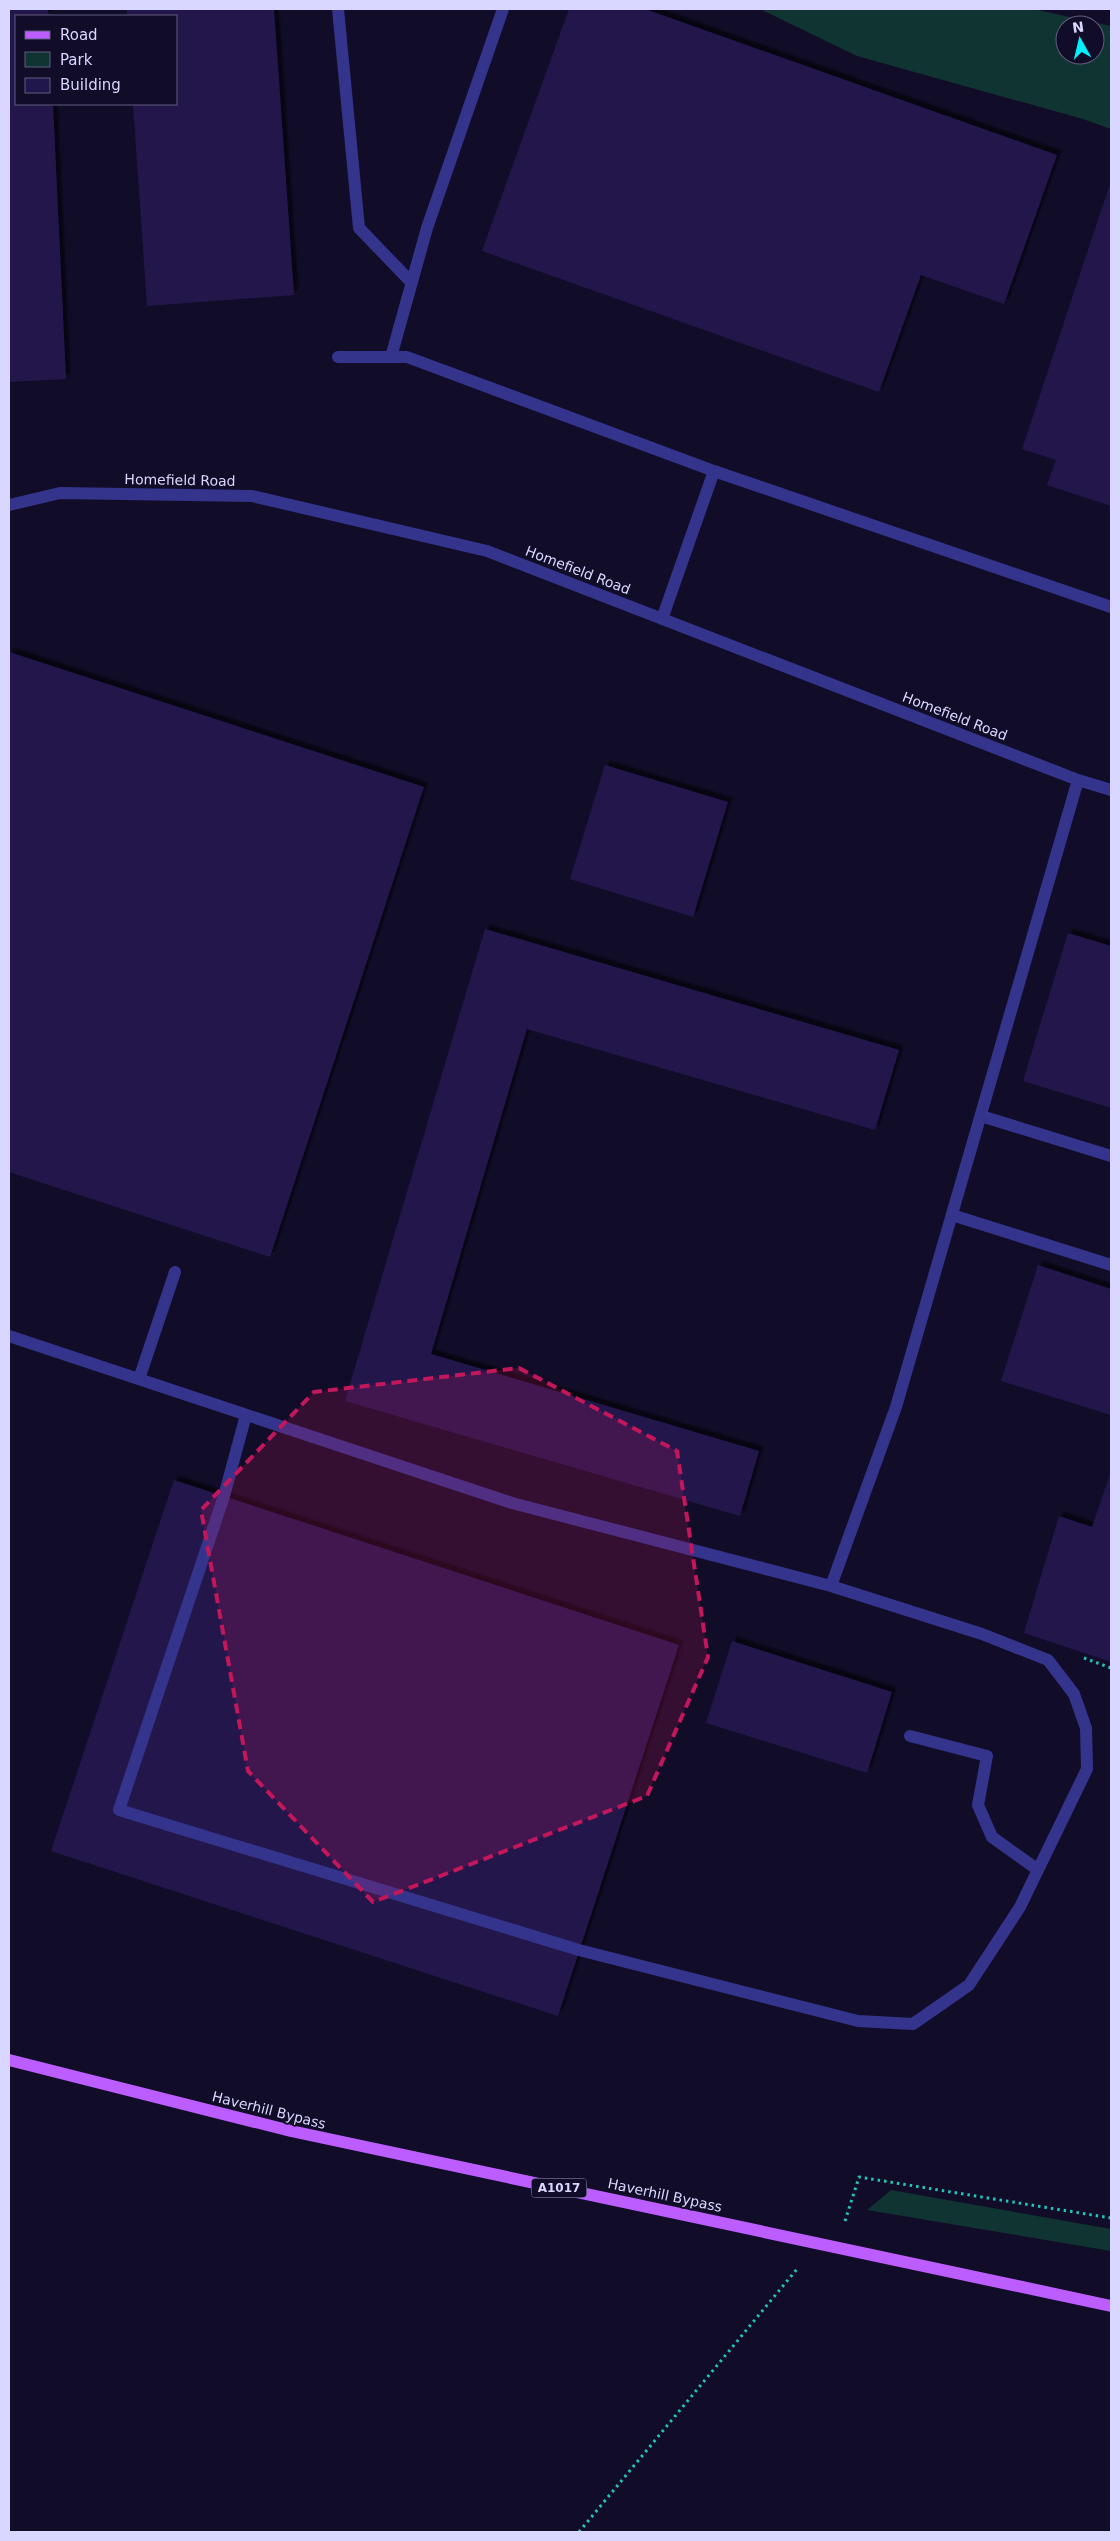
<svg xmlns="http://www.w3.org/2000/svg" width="1120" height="2541" viewBox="0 0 1120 2541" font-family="'DejaVu Sans',sans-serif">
<defs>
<filter id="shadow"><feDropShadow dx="4.5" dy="-4.5" stdDeviation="1" flood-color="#0009"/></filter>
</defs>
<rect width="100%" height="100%" fill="#110d29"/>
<path fill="#103431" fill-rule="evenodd" d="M760,9H1033L1111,26V129L1083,119L857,56ZM1065,25H1095V55H1065Z
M891,2190L1111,2229V2251L867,2210Z"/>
<path fill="#20184c" filter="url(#shadow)" d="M9,9H48V16H16V104H53L66,379L9,382Z
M127,9H274L294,295L147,306L133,104H176V16H127Z
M569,9H645L1057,155L1004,304L921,275L879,392L482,251Z
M1110,184H1111V506L1047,485L1056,460L1022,449Z
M9,652L424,787L270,1257L9,1172Z
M605,765L728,802L693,917L570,879Z
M485,929L899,1050L875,1130L527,1029L431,1354L759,1451L740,1516L345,1401Z
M1068,933L1111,946V1108L1023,1081Z
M1038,1265L1111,1289V1415L1001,1381Z
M1111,1471V1662L1024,1633L1059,1516L1092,1527Z
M174,1480L679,1645L558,2016L51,1851Z
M732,1641L892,1692L867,1773L706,1723Z"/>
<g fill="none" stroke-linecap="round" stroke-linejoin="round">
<path stroke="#23c5b6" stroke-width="3" stroke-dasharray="2.5 4" stroke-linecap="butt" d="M1084,1658L1111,1668
M845,2221L859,2177L1111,2218
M579,2532L797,2269"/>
<path stroke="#34348d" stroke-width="12" d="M338,9L359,228L412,283
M338,357H407L714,471L1111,607
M391,357L427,228L503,9
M9,505L60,493L252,496L487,551L1078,780L1111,790
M662,619L714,471
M981,1116L1111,1156
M952,1215L1111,1265
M9,1336L512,1503L831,1586L982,1634L1048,1660L1074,1694L1086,1728L1087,1769L1020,1907L969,1985L913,2024L858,2021L579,1950L119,1810L224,1496L246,1415
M139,1379L175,1272
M831,1586L896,1407L1078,780
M910,1736L987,1756L978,1805L992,1837L1038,1870"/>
<path stroke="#bc5dff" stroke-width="12" d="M9,2060L291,2131L1111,2306"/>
</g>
<path fill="#c2185b" fill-opacity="0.2" stroke="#c2185b" stroke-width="4" stroke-dasharray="10 6" stroke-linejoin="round" d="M519,1368L677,1451L708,1657L647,1796L373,1902L248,1771L201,1510L314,1392Z"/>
<g text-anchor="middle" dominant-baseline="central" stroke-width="4" stroke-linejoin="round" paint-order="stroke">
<rect fill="#110d29" stroke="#9d9abf" stroke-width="1" x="531.5" y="2178.5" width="55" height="19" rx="4"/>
<g font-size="12" font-weight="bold" fill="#d9d6ff">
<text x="559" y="2188">A1017</text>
</g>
<g font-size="14" fill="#d9d6ff" stroke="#110d29">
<text transform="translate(180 480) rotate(1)">Homefield Road</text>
<text transform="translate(578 570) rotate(21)">Homefield Road</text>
<text transform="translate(955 716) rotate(21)">Homefield Road</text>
<text transform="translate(269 2110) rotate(14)">Haverhill Bypass</text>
<text transform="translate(665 2195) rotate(12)">Haverhill Bypass</text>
</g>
</g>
<rect width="1120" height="2541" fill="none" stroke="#d9d6ff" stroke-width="20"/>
<rect x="15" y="15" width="162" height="90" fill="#110d29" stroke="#615d7f"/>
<rect x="25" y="31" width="25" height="8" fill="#bc5dff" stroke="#615d7f"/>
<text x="60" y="40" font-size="15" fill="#d9d6ff">Road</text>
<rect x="25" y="52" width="25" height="15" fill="#103431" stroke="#615d7f"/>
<text x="60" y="65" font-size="15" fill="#d9d6ff">Park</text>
<rect x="25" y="78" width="25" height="15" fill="#20184c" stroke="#615d7f"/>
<text x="60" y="90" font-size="15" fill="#d9d6ff">Building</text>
<g transform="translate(1080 40) rotate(352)"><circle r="24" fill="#110d29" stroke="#615d7f"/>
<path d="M0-4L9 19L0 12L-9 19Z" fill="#02efff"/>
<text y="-8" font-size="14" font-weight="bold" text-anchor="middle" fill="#d9d6ff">N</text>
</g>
</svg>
